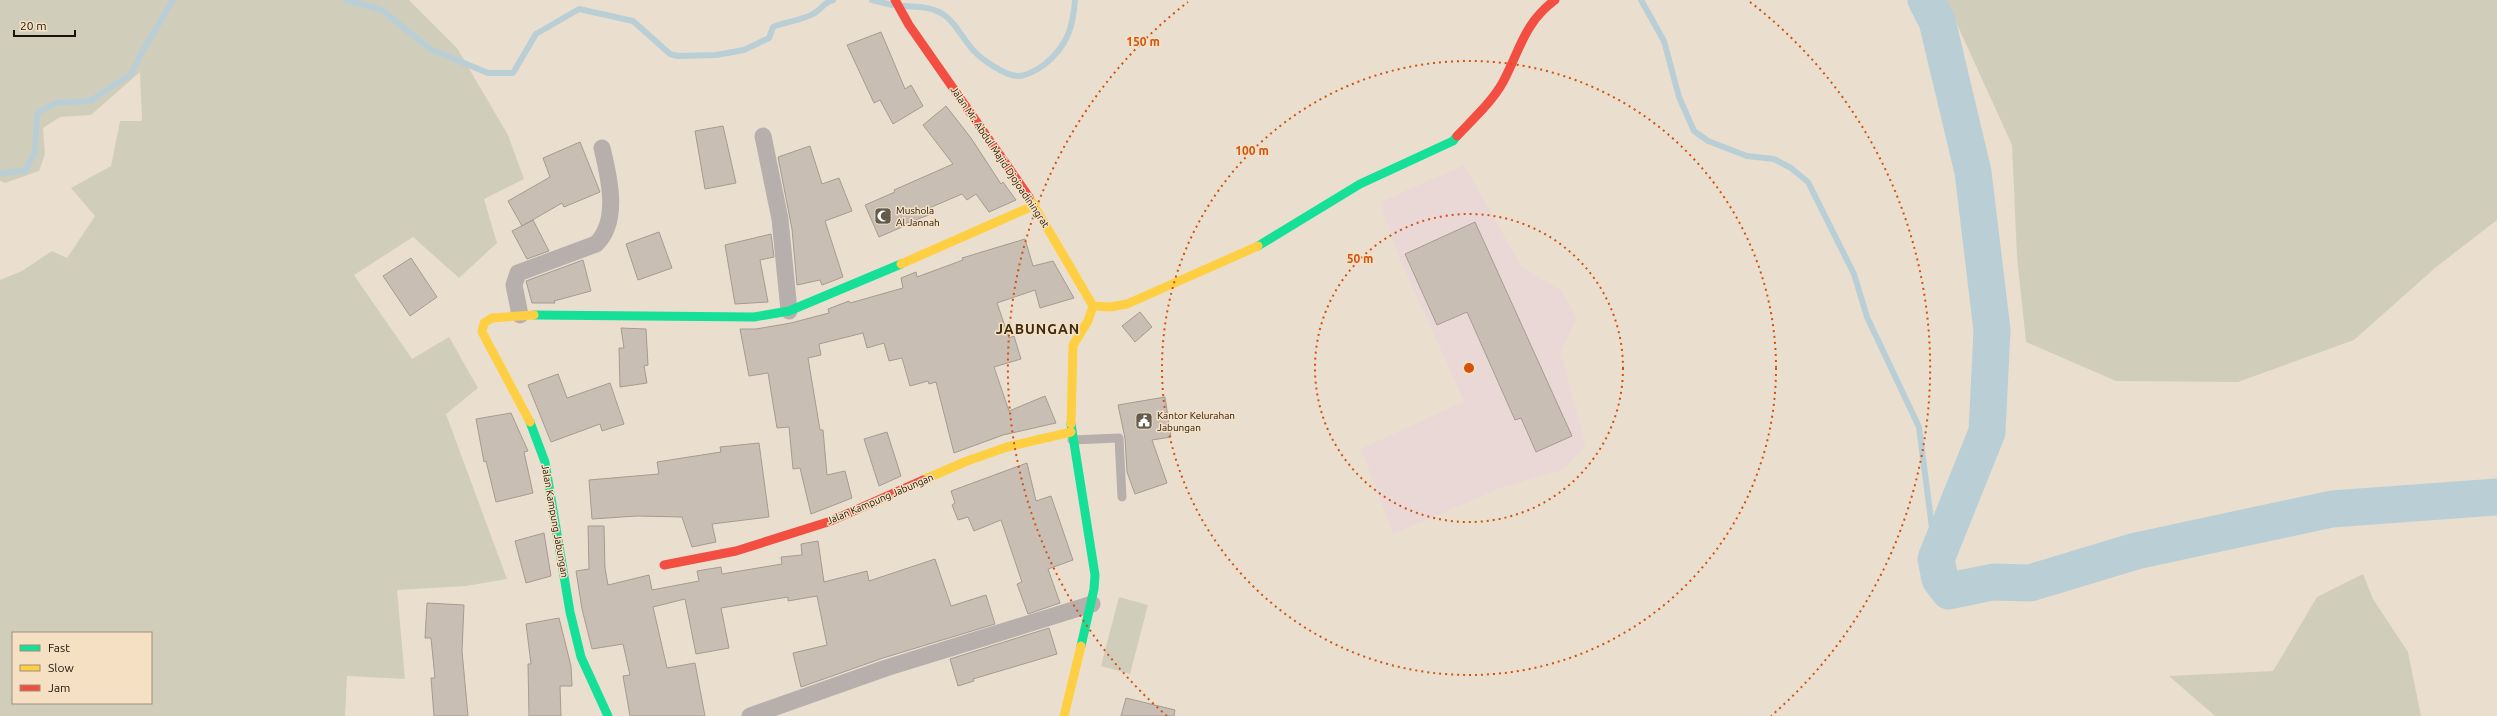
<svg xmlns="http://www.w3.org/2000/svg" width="2497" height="716" viewBox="0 0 2497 716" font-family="Ubuntu,sans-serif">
<rect width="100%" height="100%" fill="#eadfcf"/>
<path fill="#ead8d7" d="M1464,165L1522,267L1561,290L1577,318L1561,352L1586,447L1562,470L1501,488L1393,534L1361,449L1464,401L1400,260L1380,202Z"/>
<path fill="#d1cdbb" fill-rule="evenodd" d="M0,0H409L457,48L508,135L524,179L484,199L497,243L459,278L413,237L354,275L412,359L449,337L478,388L446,414L507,579L466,586L397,590L405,679L347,676L345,716H0V280L22,271L52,251L67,258L95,216L71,188L111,166L120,121H142L140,72L91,115L60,117L43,128L45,154L39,171L5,183L0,181ZM13,633H151V703H13Z
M1946,0H2497V220L2435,268L2354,340L2238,382L2116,381L2026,342L2017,257L2012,145Z
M2363,574L2373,599L2408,652L2421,716H2215L2169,676L2273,671L2317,597Z
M1119,597L1148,605L1130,674L1101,666Z"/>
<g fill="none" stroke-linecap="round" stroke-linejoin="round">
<path stroke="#bacfd5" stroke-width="6" d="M346,0L382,10L430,49L488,73H513L536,34L579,9L633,21L670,54L678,56L716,55L744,50L769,38L773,27C785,22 803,20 813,14C821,10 824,2 833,0
M872,0L892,5
M1641,0L1664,41L1679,97L1694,131L1708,141L1747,156L1774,159L1791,168L1808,182L1854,274L1867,317L1919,427L1936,559
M903,6C916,7 927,6 939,12C954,19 962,38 973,50C981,59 1005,76 1018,76C1026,76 1039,69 1045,64C1067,46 1073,28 1075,0
M0,173L25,171L35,152L37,113L55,103L90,101L131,74L141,54L173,0"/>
<path stroke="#bacfd5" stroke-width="37" d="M1926,0L1937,21L1973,172L1992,330L1987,432L1936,559L1940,579L1949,591L1993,582L2030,583L2136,551L2332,509L2497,497"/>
</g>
<path fill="#c9beb4" stroke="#a59b90" d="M881,32L905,89L911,85L923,106L893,124L880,100L874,103L847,45Z
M946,106L971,138L1001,184L1003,182L1016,200L989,212L976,194L967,200L962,194L927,209L929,215L901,225L902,227L879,237L865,205L895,192L894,190L953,164L923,125Z
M723,126L736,183L705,189L695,131Z
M580,142L600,192L564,207L562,203L522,226L508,201L550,177L543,158Z
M810,146L822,184L839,178L852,211L825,221L843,277L822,285L820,280L797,285L792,229L778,157Z
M533,220L549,251L527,259L512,231Z
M1475,222L1572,436L1536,452L1521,418L1515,420L1467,312L1437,325L1405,254Z
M659,232L672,268L638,280L626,244Z
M771,234L774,257L760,260L768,302L735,304L725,245Z
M1025,239L1033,266L1053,261L1074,298L1040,308L1035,290L997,303L1009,338L1014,336L1021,359L994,367L1009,411L1045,396L1056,423L1003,435L954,453L936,382L929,384L928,381L910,386L902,358L889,361L884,343L867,348L863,333L819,344L821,355L808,358L820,430H823L827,475L845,471L852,498L811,514L800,468L793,469L789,427L777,428L768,373L749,376L740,329H756L791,323L829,313L828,309L849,301L850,303L903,288L901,278L916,272L917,277L963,260L962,258Z
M411,258L437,297L410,316L383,276Z
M583,260L591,291L554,301L555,303H532L526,281Z
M1140,312L1152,327L1135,342L1122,326Z
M621,328L646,329L648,365L644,366L647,383L620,387L619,348H624Z
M558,374L567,398L610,383L624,424L602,431L600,424L551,442L528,385Z
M1165,397L1171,437L1152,440L1167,483L1135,494L1127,472L1125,438L1118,405Z
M511,413L528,451L524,452L533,493L496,502L486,461L484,462L476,419Z
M887,432L901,476L879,486L864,439Z
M759,443L769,517L712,524L716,542L692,547L682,517L637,516L592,519L589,480L659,474L657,462L721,452L720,447Z
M1027,463L1036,501L1051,496L1073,560L1048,569L1060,603L1028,614L1017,584L1022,582L1001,520L974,531L968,517L958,520L952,505L955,503L951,491Z
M588,526H604L605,568L608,585L649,575L652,590L699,581L697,571L721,567L722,574L782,564L781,557L802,555L801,544L818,541L824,582L867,571L869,581L935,559L951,606L986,595L995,624L883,658L801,687L793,653L827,645L817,596L788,601V597L721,608L729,648L696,654L685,599L653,607L667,668L695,663L705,716H630L623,676L630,675L623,644L592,649L582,609L576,571L589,569Z
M544,533L551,576L526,583L515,541Z
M427,603L464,605L462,651L468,716H434L431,678H435L431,638H425Z
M559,618L571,666L572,686H560L561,716H529L528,664H531L526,624Z
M1049,628L1057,654L973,679L974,681L958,686L950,659Z
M1126,698L1175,710L1174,716H1121Z"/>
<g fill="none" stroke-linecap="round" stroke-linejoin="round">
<path stroke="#b6afac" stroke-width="9" d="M1072,440L1119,438L1122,497"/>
<path stroke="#b6afac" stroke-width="17" d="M763,136L780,219L789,311
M520,315L514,285L518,273L596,244C620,221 609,177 602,148
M750,716L886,668L1092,604"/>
<path stroke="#16e098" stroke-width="9" d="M1258,246L1360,184L1453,141L1457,136
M534,315L754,317L789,311L901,264
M530,422L545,462L570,612L581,657L608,716
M1071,424L1095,575L1094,589L1081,646"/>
<path stroke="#ffcf43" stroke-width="9" d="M1029,197L1093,306L1088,321L1073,345L1071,424
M901,264L1035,205
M1093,306L1110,307L1127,304L1258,246
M530,422L482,332L484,323L492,318L534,315
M923,480L967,461L1007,447L1071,432
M1064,716L1081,646"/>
<path stroke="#f24e42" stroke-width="9" d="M895,0L909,25L1029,197
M1457,136C1472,120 1492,102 1503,82C1520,50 1524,23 1555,0
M664,565L736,551L831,521L923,480"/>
</g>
<g fill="none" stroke="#d4520c" stroke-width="2" stroke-dasharray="2 4">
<circle cx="1469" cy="368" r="154"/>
<circle cx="1469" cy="368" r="307"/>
<path d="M1167 716A461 461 0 0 1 1188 2M1750 2A461 461 0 0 1 1771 716"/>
</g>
<defs>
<g id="mosque-square" transform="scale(0.9)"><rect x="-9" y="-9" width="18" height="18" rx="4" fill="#645b4f" stroke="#f6e0c3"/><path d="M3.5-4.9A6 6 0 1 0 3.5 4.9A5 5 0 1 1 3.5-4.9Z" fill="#fff"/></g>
<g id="civic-square" transform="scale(0.9)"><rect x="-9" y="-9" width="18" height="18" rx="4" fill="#645b4f" stroke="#f6e0c3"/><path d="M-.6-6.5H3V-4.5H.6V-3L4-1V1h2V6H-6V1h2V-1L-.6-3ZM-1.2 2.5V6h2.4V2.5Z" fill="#fff"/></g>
</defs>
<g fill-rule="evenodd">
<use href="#mosque-square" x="883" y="216"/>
<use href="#civic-square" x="1144" y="421"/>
</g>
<g text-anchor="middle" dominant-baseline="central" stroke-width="3" stroke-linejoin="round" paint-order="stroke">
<g font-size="10" fill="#1c140a" stroke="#f6e0c3">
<text transform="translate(1000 157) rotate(56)">Jalan Mr. Abdul Majid Djojoadiningrat</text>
<text transform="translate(880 499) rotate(-23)">Jalan Kampung Jabungan</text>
<text transform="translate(555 521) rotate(80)">Jalan Kampung Jabungan</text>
</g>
<g font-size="10" fill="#1c140a" stroke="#f6e0c3" text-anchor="start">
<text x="896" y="210">Mushola<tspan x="896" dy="12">Al Jannah</tspan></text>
<text x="1157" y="415">Kantor Kelurahan<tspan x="1157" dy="12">Jabungan</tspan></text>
</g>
<g font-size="14" font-weight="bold" letter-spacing="1" fill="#3c2b13" stroke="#f6e0c3">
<text x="1038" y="329">JABUNGAN</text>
</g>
</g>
<circle cx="1469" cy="368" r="6" fill="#d4520c" stroke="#f6e0c3" stroke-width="2"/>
<g font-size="12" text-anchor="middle" font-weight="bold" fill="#d4520c" stroke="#f6e0c3" stroke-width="3" stroke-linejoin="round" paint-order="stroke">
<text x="1143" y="46">150 m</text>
<text x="1252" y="155">100 m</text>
<text x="1360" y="263">50 m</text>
</g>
<rect x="12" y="632" width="140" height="72" fill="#f6e0c3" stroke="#9f8e79"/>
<rect x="20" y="645" width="20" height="6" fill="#16e098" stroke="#9f8e79"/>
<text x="48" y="652" font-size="12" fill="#1c140a">Fast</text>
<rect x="20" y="665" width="20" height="6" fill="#ffcf43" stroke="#9f8e79"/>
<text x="48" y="672" font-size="12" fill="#1c140a">Slow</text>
<rect x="20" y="685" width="20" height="6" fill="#f24e42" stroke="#9f8e79"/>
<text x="48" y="692" font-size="12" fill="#1c140a">Jam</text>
<path d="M14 30v6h61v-6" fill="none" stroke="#1c140a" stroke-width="2"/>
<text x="20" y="30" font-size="12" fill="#1c140a" stroke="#f6e0c3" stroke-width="3" paint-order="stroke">20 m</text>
</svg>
